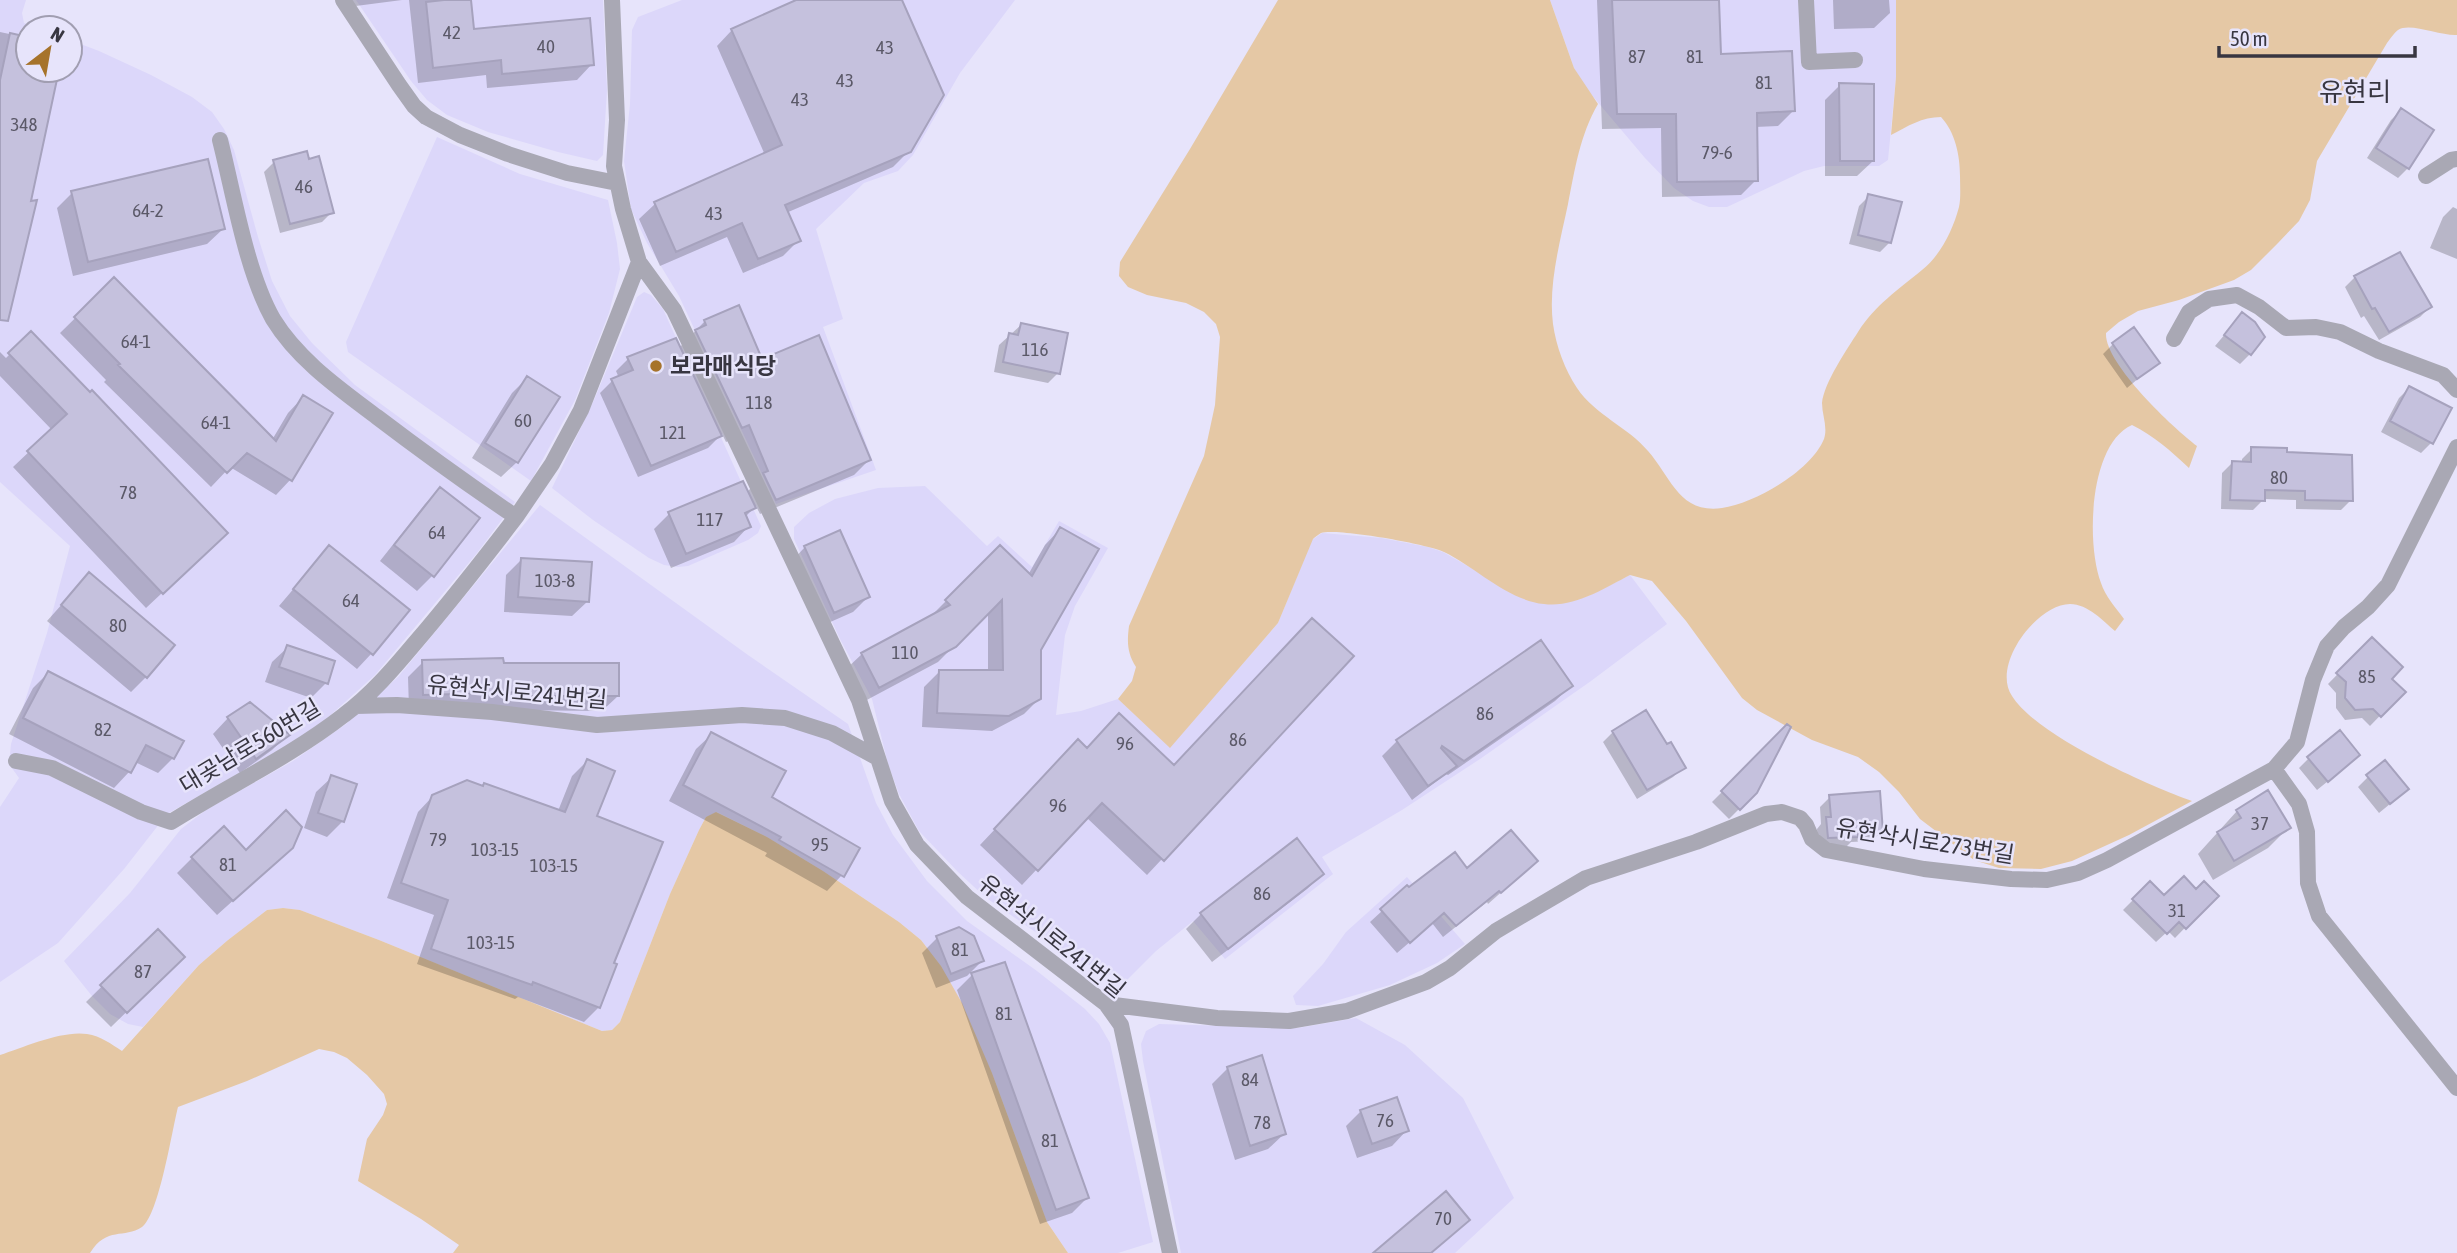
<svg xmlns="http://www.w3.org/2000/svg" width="2457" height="1253" viewBox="0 0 2457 1253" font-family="'Asap Condensed','Noto Sans KR',sans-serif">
<rect width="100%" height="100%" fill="#e7e4fb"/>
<path fill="#dcd7fa" d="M0,0H26L22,13L24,23L37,28H28V70H70V40L99,51L151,75L192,97L212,112L224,129L234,150L258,237L272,281L290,316L312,343L355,385L515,502L477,553L375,675L325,720L268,759L234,776L167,814L124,869L58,943L0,982V807L19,778L9,764L11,744L47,633L70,546L0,482Z
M356,0H603L607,90L603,155L597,161L558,152L488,132L447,115L427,100L411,81Z
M682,0H1015L960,73L913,155L898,171L864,183L816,229L843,319L823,327L876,470L776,504L679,296L647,243L631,209L624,161L630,104L632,30L638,17Z
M1550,0H1896V77L1888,160L1879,166H1824L1804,171L1727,207H1709L1693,201L1674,188L1645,158L1585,87L1574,68Z
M437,137L520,174L608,200L617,243L620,269L609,313L575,400L531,481L348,352L346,342Z
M644,292L651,295L663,309L761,526L758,533L748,540L688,566L678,567L664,565L649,558L593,520L552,488L594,400L637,297Z
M925,486L987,546L998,536L1032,567L1059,521L1108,548L1075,606L1065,635L1056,715L1081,711L1118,699L1170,747L1278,623L1312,540L1322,533L1382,538L1428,547L1443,552L1528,600L1564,603L1588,596L1630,575L1667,624L1591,681L1480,759L1402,810L1322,857L1333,874L1225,959L1193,921L1156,951L1125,982L1083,962L1044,938L985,897L958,872L919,831L899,794L888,764L872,699L840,639L794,539V527L809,513L835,499L878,488Z
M540,505L748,655L848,724L876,803L893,835L927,881L967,921L1037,971L1085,1009L1099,1024L1110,1043L1153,1242L1118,1253H1068L1047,1222L992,1073L941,966L921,940L899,922L823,871L767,837L717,812L706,817L699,830L670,894L620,1022L612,1030L602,1031L379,940L300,910L283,908L267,910L228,940L199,965L143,1027L128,1024L110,1014L92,996L64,961L130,893L181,829L206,810L293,761L346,724L398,677Z
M1407,877L1465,944L1437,963L1390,985L1318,1006L1296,1005L1293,996L1323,964L1346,932Z
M1356,1018L1405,1045L1463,1098L1514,1198L1455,1253H1181L1143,1061L1141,1044L1146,1031L1159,1024L1298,1028Z"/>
<path fill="#e5c8a5" d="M1278,0H1550L1574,68L1598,104C1580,135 1575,169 1568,204C1560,242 1548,285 1553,324C1556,346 1565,370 1577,388C1595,415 1628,427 1648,451C1671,477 1679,514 1722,508C1755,503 1811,471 1824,439C1828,427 1822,415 1822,403C1824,383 1847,349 1858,332C1875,305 1898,290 1922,270C1940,256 1953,230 1959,207C1961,198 1960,186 1960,176C1960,155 1955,132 1941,117C1922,117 1908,126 1891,135L1896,77V0H2457V35C2440,36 2410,22 2398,30C2394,33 2390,39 2387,43L2317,161L2310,200L2299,221L2278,243L2251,270L2234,280L2179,300L2138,311L2119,322L2106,333C2104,363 2173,428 2197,446L2189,468C2171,451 2154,436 2132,425C2089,444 2086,544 2101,583C2105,596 2116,608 2124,619L2115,631C2103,621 2088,604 2070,604C2037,604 1991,665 2012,696C2037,736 2147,785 2192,801L2129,835L2072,861L2041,869L1999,868L1974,860L1920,819L1899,792L1879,772L1858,757L1812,740L1757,710L1742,698L1686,621L1652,581L1630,575C1605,588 1574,608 1544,604C1507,600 1477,568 1444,552C1427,544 1337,528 1321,533C1318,535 1315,537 1313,539L1278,623L1170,748L1118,699L1132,681L1136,667C1127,653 1127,642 1129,626L1204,456L1215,405L1220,337L1216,324L1204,312L1186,303L1147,295L1128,287L1119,276L1120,262L1190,149Z
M716,812L767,837L823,871L899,922L921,940L941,966L962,1003L992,1073L1047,1222L1068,1253H453L459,1245L421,1219L358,1181L367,1139L383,1115L387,1104L384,1094L367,1075L347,1058L334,1052L319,1049L247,1081L178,1107C172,1130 159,1215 142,1227C124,1239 107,1226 90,1253H0V1055C24,1047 63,1030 87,1034C101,1036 111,1044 122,1051L199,965L228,940L267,910L283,908L300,910L379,940L602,1031L612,1030L620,1022L670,894L699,830L706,817Z"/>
<path fill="#0003" d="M348,0H402L348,7Z
M409,0H469L473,30L592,64L577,80L487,88L486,75L418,83Z
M802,0H900L909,151L893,167L786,213L799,240L783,256L743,273L727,237L660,266L639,219L655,204L765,155L717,46L732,30Z
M1597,0H1717L1719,56L1793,111L1778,126L1755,127L1756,180L1741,195L1662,197L1661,128L1602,129Z
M1833,0H1889L1890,13L1874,28L1834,29Z
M0,32L28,38V70H58L0,303Z
M1840,85L1873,161L1857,176H1825V100Z
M2401,110L2408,168L2398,178L2367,158L2391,120Z
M274,162L332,212L322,222L280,233L264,172Z
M72,193L223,229L207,244L73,276L57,208Z
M1869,196L1890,242L1880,252L1849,244L1859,206Z
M2453,207L2457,209V259L2430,248L2443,217Z
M2355,277L2430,307L2420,317L2379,340L2364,316L2361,318L2345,287Z
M114,280L272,440L288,413L303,397L291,479L276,495L230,467L211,487L104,382L106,380L60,333Z
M2242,314L2250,354L2240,364L2215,346Z
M705,321L761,361L869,460L854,475L760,514L756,506L745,517L749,526L734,542L671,568L654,529L669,514L747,492L753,486L733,439L726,442L722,434L708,448L638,477L600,393L612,381L619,378L616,371L628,359L679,348Z
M1021,325L1058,373L1048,383L994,372L999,345Z
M31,333L210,548L146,608L13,467L52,430L0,376V352L6,358Z
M2113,344L2157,363L2127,388L2103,354Z
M527,378L517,462L501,477L472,458L512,393Z
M2409,388L2450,409L2431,443L2421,453L2381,432L2399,398Z
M2252,449L2351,500L2341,510L2296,509V500L2264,499L2253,510L2221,509L2222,473L2232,463L2242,464V459Z
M440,489L432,576L417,591L380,561L425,504Z
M1060,529L1039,649L1040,698L1024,714L992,731L922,727L924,687L939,672H988V612L938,662L863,702L846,669L862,654L931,616L1000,547L1028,575L1045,545Z
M329,547L372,653L357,669L279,606Z
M805,547L868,597L853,612L819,627L790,563Z
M522,559L588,601L572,616L504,612L506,575Z
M89,574L146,677L131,692L47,621Z
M2372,639L2390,679L2403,692L2370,726L2362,718L2345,720L2336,708V693L2328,684Z
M288,647L326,683L311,698L265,682L272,662Z
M423,662L502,665L618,696L602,711L409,709L408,677Z
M48,673L173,758L158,773L135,762L129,772L114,788L9,734L33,688Z
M1571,686L1555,701L1448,775L1446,774L1412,800L1382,756L1397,741Z
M228,718L287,735L272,750L240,773L213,734Z
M1788,726L1756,792L1729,819L1712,802Z
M1613,732L1666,746L1683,767L1673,777L1637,799L1603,742Z
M712,734L842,875L827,891L765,856L767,853L669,801L696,749Z
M1063,757L1162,859L1147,875L1086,817L1022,885L980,845Z
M2309,758L2348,765L2317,790L2299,768Z
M587,761L612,964L599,1007L584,1022L518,997L515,999L417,964L434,915L387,898L418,812L433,796L482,788L558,811L572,776Z
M332,777L343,821L327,837L304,828L316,792Z
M2368,777L2396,799L2379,813L2358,787Z
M2268,793L2289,827L2268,848L2213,880L2198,854L2237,811Z
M1830,797L1882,831L1872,841L1851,842L1846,847H1818L1817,829L1821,824L1820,807Z
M1297,840L1322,874L1307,889L1212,962L1186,929L1201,914Z
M246,852L275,863L217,915L177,873L192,858Z
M1467,871L1524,872L1488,904L1487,902L1443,937L1432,923L1397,953L1370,922L1407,888Z
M2150,883L2164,897L2196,891L2216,896L2175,938L2168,931L2156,942L2123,910Z
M158,931L183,957L111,1027L86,1002Z
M937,938L982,961L967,976L936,988L922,953Z
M972,975L1087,1198L1072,1213L1040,1224L957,990Z
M1228,1068L1284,1134L1268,1149L1235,1160L1212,1084Z
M1361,1111L1407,1130L1392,1146L1357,1158L1346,1126Z"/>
<path fill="#c5c1dd" stroke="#a6a2bd" stroke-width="2" d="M444,0H471L474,29L590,18L594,65L502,74L501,60L433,68L426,2Z
M796,0H902L944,95L911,152L785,205L801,241L758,259L742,223L676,252L654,202L782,145L731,29Z
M1612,0H1719L1721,54L1792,51L1795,111L1757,113L1758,181L1677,182L1676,114H1617Z
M10,33L28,37V70H59L31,201L37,200L8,321L0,320V80Z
M1839,83L1874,84V161H1840Z
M2401,108L2434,130L2409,169L2376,148Z
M307,151L309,159L319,156L334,213L290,224L273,160Z
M208,159L225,229L88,262L71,191Z
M1868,194L1902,202L1891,243L1858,235Z
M2400,252L2432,307L2389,332L2375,308L2372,309L2354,276Z
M114,277L276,441L303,395L333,413L292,481L247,453L227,473L118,365L120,364L74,317Z
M739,305L762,359L819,335L871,460L776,500L763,473L768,471L749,425L742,428L695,330L706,325L704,320Z
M2242,312L2255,322L2265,337L2251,355L2224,335Z
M1021,323L1068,333L1060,374L1003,362L1009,333L1018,335Z
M2134,327L2160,363L2137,379L2112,343Z
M31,331L90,392L92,390L228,533L163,594L27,451L67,414L8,353Z
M676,338L722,436L651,466L611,379L633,370L627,357Z
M527,376L560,397L518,463L485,443Z
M2409,386L2452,408L2433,444L2390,421Z
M2251,447L2287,448V452L2352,455L2353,501L2305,500V491L2265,490V501L2230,500L2232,461L2251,462Z
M743,481L756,508L745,513L751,527L686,554L668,512Z
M440,487L480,518L434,577L394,545Z
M1060,527L1099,549L1041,650V699L1009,716L937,713L939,670H1003L1002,600L956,647L879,688L861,653L950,605L945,600L1000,545L1032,576Z
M840,530L870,597L834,613L804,546Z
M329,545L410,610L373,655L293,589Z
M521,558L592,562L589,602L518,597Z
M89,572L175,645L147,678L61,605Z
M1312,618L1354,656L1164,861L1102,803L1038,871L994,829L1078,739L1087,748L1119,713L1174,765Z
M2372,637L2403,667L2392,679L2406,692L2381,717L2373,709L2355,710L2345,698L2346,682L2336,673Z
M1541,640L1573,686L1464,761L1442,746L1441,748L1457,766L1428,786L1396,740Z
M287,645L335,661L328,684L279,667Z
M503,658L504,663H619V696H524V692L423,695L422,660Z
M48,671L184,741L174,759L146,745L131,773L23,718Z
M250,702L290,735L256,759L227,717Z
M1646,710L1667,744L1671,742L1686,768L1647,790L1612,731Z
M1787,724L1791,727L1757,793L1740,810L1721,791Z
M2340,730L2360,755L2328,782L2307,757Z
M711,732L786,771L772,797L860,848L844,877L779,840L781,837L683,785Z
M587,759L615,771L597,816L663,842L614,963L617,964L600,1008L533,982L532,985L431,949L448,900L401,883L432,795L467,780L483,786L484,783L565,812Z
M2385,760L2409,789L2390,804L2366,775Z
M331,775L357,784L344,822L318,813Z
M2268,790L2291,828L2234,861L2217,832L2241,818L2236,810Z
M1880,791L1883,832L1858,833V837L1828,838L1826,817H1831L1829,795Z
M286,810L302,827L293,848L233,901L191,857L224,826L246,850Z
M1511,830L1538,861L1501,893L1499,891L1456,926L1444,913L1410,943L1380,909L1407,885L1409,887L1455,852L1467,868Z
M1297,838L1324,874L1228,949L1200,913Z
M2184,876L2196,889L2204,881L2219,896L2186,929L2179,922L2167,934L2132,899L2150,881L2164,895Z
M959,927L974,936L984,961L951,974L936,936Z
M158,929L185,957L127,1013L100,985Z
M1005,962L1089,1198L1056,1210L971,973Z
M1262,1055L1286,1134L1250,1146L1227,1067Z
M1397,1097L1409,1131L1372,1144L1360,1110Z
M1446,1191L1470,1220L1431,1253H1373Z"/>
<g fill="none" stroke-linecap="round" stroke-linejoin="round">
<path stroke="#a9a8b4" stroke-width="16" d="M343,0L399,85L414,106L426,117L460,135L508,154L567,173L617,183
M1806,0L1809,62L1855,60
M220,140C234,195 246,271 273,319C298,360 340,389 377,417C423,452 469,485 516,517L552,464L581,410L639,262L623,209L614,166L617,120L612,0
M2426,176L2451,160L2457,159
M639,262L674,310L859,700L892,801L917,845L967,897L1106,1004L1121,1025L1170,1253
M2174,339L2189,312L2209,299L2237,295L2259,307L2286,328L2316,327L2340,332L2379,351L2443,375L2457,390
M355,706L397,705L492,712L597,725L742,715L785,718L832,733L876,757
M16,761L52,768L141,812L171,822C228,786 290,757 344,715C371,695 394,668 415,643C450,602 483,560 516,517
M2274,769L2299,804L2307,832L2308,883L2319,916L2457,1088
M1106,1004L1217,1018L1289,1021L1347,1011L1426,982L1450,968L1496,931L1586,878L1696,842L1766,814L1782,812L1800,818L1806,825L1812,839L1826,850L1924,869L2011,879L2047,880L2078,873L2107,860L2274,769L2297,742L2313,680L2327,646L2344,627L2368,607L2388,585L2457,447"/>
</g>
<circle fill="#a6732b" stroke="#e7e4fb" stroke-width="2.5" cx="656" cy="366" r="7"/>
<g text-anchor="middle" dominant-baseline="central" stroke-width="5" stroke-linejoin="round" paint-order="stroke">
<g font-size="19" fill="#5b5968">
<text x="452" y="32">42</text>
<text x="546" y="46">40</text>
<text x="885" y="47">43</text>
<text x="1637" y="56">87</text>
<text x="1695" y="56">81</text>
<text x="845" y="80">43</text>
<text x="1764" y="82">81</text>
<text x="800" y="99">43</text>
<text x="24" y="124">348</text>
<text x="1717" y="152">79-6</text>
<text x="304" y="186">46</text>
<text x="148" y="210">64-2</text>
<text x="714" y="213">43</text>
<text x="136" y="341">64-1</text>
<text x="1035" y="349">116</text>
<text x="759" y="402">118</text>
<text x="523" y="420">60</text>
<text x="216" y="422">64-1</text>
<text x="673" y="432">121</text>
<text x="2279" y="477">80</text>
<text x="128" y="492">78</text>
<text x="710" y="519">117</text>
<text x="437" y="532">64</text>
<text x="555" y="580">103-8</text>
<text x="351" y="600">64</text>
<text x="118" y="625">80</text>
<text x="905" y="652">110</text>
<text x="2367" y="676">85</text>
<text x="1485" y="713">86</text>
<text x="103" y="729">82</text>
<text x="1238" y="739">86</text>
<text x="1125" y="743">96</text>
<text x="1058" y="805">96</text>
<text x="2260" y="823">37</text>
<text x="438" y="839">79</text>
<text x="820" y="844">95</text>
<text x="495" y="849">103-15</text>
<text x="228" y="864">81</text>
<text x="554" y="865">103-15</text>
<text x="1262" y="893">86</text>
<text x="2177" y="910">31</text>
<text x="491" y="942">103-15</text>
<text x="960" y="949">81</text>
<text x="143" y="971">87</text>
<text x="1004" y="1013">81</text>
<text x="1250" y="1079">84</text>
<text x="1385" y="1120">76</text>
<text x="1262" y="1122">78</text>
<text x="1050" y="1140">81</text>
<text x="1443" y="1218">70</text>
</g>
<g font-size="23" font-weight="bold" fill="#383641" stroke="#e7e4fb" text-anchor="start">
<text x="670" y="366">보라매식당</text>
</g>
<g font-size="23" fill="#383641" stroke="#e7e4fb">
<text transform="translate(517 692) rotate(5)">유현삭시로241번길</text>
<text transform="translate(250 746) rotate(-31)">대곶남로560번길</text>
<text transform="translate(1925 841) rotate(9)">유현삭시로273번길</text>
<text transform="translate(1052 936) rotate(39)">유현삭시로241번길</text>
</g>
<g font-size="26" fill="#383641" stroke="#e7e4fb">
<text x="2355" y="92">유현리</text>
</g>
</g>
<g transform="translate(49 49) rotate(31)"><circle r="33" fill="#e7e4fb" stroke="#a19eb1" stroke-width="2"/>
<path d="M0-5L12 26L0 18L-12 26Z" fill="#a6732b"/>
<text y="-10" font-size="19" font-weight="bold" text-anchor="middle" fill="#383641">N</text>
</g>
<path d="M2219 46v10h196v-10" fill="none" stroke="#383641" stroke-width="3.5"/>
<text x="2230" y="46" font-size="21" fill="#383641" stroke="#e7e4fb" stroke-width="5" paint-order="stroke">50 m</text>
</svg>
